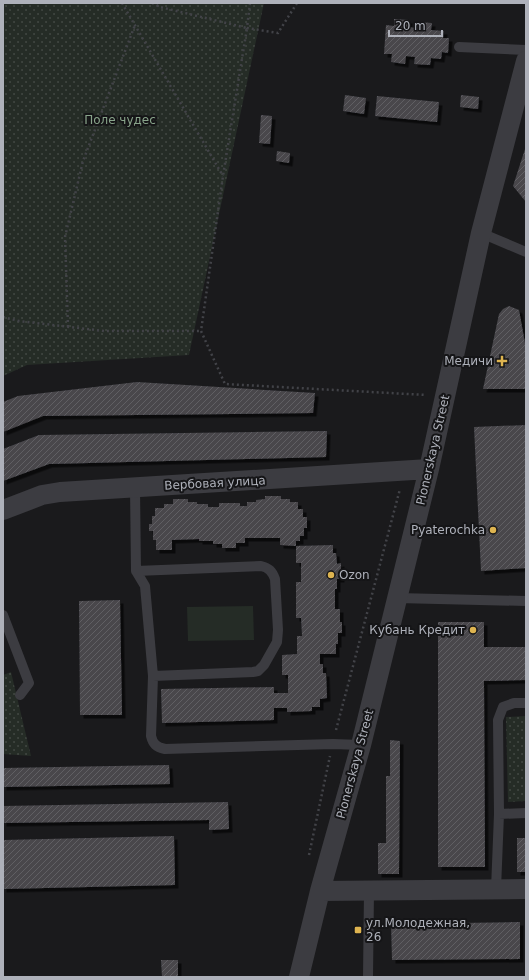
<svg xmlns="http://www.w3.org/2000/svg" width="529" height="980" viewBox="0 0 529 980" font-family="'DejaVu Sans',sans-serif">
<defs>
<pattern id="park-dots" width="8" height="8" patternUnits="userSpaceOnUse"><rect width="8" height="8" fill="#252c26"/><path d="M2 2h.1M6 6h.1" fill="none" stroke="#424843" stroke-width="1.8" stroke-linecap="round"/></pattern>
<pattern id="building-hatch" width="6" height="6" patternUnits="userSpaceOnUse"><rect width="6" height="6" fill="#48474c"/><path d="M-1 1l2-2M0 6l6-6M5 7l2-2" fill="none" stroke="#605f64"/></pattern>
<filter id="shadow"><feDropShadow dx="3.5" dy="3.5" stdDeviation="0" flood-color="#0009"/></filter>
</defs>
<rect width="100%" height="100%" fill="#1a1a1c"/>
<path fill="#252c26" d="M253,606L254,640L188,641L187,607Z"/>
<path fill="url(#park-dots)" d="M3,3H264L189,355L27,365L3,376Z
M11,672L31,756L3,754V675Z
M526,716V801L508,802L506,717Z"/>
<path fill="url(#building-hatch)" filter="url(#shadow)" d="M394,19L409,20L408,27L417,28L418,22L432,23L431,30L444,31L443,38H449L448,53L442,52L441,59L431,58L430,65L414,64L415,57L406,56L405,64L391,62L392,54H384L386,25L394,26Z
M345,95L366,98L364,114L343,111Z
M461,95L479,97L478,109L460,107Z
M377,96L439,102L437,122L375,116Z
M261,115L272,116L270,144L259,143Z
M526,146V202L513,186Z
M277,151L290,153L289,163L276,161Z
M509,306L519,310L526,349V389H483L499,314L503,309Z
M137,382L315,393L313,413L43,416L3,432V402L18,396Z
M526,425V568L481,571L474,427Z
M327,431L326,457L49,464L3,481V449L39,435Z
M265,496H281V499H290V502H298V509H303V517H307V528H304V536H300V541H296V546L280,545V538H245V543H236V548H222V544H213V541H199V539L172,540V550H156V540H153V531H149V524H152V516H155V508H164V504H173V499H188V502H197V504H208V507H219V503H240V506H247V502H256V500L265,499Z
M333,545V553H336L337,564L341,563V579H337V589H335V609H340V622H342V633H338V644H336V654H320V664H323V673H326L327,698L320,699V707H312V711L287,712V708H274V720L162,723L161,689L274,687V693H288V675H282V655L297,654V636H302L301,618H296V582H301V563H296V546Z
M120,600L122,715H80L79,601Z
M438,622H484V647H526V680L484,681L485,867H438Z
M390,740L400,741L399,874H378V843H386V776H390Z
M169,765L170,784L3,787V768Z
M228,802L229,829L209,830V820L3,823V806Z
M174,836L175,885L3,889V840Z
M517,838H526V872H517Z
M520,922V959L392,960L391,924Z
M161,960H178V977H162Z"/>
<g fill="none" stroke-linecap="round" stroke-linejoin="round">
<path stroke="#424348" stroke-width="2.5" stroke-dasharray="2 3" stroke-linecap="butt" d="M122,3L223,176
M152,3L160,7L247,28L223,176L201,331L225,384L426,395
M250,3L247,28L278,33L297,3
M3,317L19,321L104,331H201
M68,327L65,237L83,161L135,25
M336,730L400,489
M309,855L330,756"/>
<path stroke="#3c3c41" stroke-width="10" d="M459,47L526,50
M481,233L526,252
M135,487L136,571L145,586L153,676L253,672L258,671L264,665L277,642L278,630L275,579C272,571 269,568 261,566L136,571
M397,598L526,601
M3,615L29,683L20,695
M153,676L151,736C153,744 156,747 165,749L333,744L361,745
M526,703H514L503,707L498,720L499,814L526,813
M496,889L499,814
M368,977L369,891"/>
<path stroke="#3c3c41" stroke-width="20" d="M3,510L42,495L60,492L429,469
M320,891L526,889
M299,977L320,891L361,745L429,469L481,233L526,61"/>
</g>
<g fill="#deb450" stroke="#151517" stroke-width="1.5">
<path d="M500 355h4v4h4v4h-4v4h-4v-4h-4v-4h4z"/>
<circle cx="493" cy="530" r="4"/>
<circle cx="331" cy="575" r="4"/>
<circle cx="473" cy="630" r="4"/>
<rect x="354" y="926" width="8" height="8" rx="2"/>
</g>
<g text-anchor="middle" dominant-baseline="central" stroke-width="4" stroke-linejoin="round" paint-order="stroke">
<g font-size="12" fill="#88a38a" stroke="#151517">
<text x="120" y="120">Поле чудес</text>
</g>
<g font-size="12" fill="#aeb1ba" stroke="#151517" text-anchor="end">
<text x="493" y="361">Медичи</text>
<text x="485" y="530">Pyaterochka</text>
<text x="339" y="575" text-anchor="start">Ozon</text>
<text x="465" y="630">Кубань Кредит</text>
<text x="366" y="923" text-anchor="start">ул.Молодежная,<tspan x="366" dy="14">26</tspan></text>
</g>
<g font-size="12" fill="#aeb1ba" stroke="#151517">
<text transform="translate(433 450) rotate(-77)">Pionerskaya Street</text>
<text transform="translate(215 483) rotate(-3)">Вербовая улица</text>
<text transform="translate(355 764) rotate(-75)">Pionerskaya Street</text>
</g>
</g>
<rect width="529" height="980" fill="none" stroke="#aeb1ba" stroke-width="8"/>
<path d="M389 30v6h53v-6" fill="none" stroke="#aeb1ba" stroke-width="2"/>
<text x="395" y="30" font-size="12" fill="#aeb1ba" stroke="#151517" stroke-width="3" paint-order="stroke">20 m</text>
</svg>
